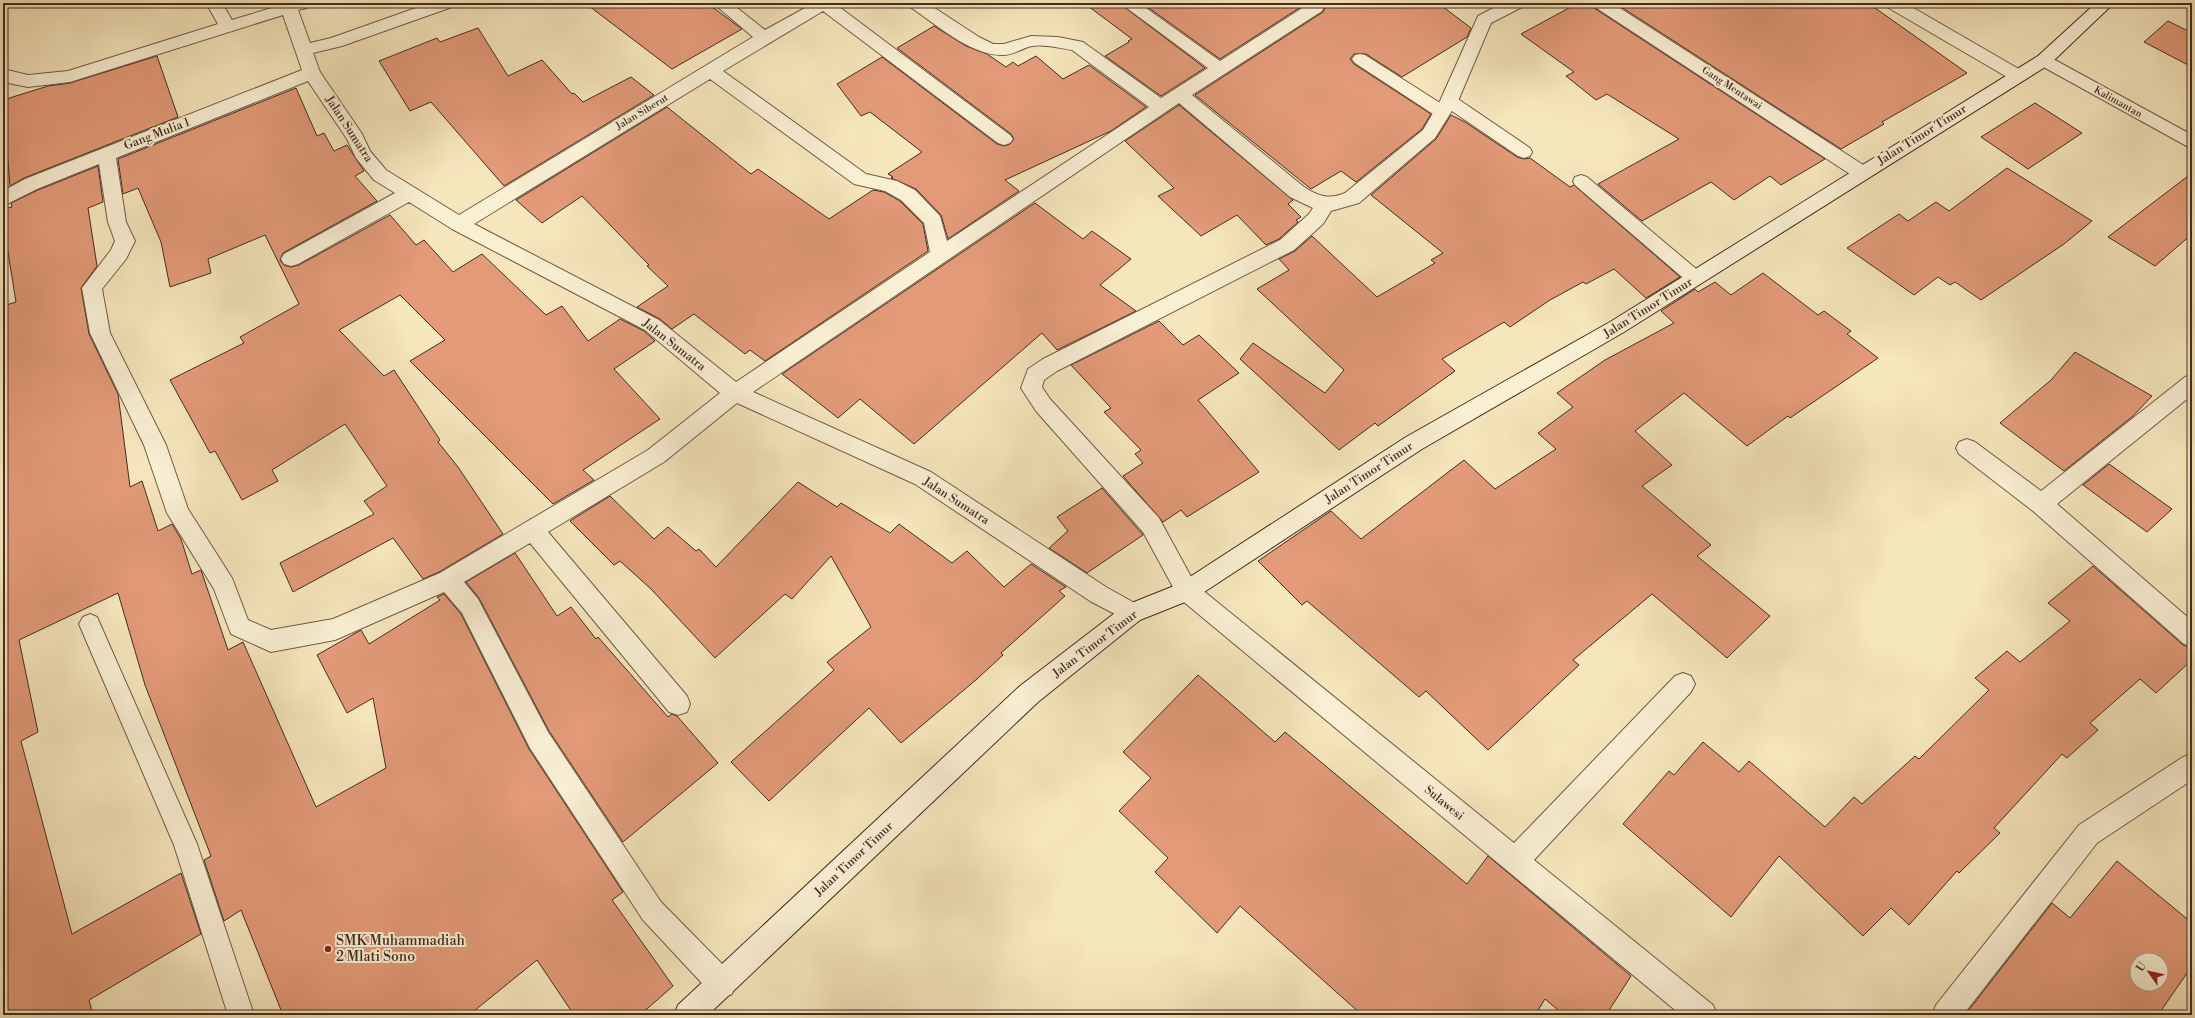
<svg xmlns="http://www.w3.org/2000/svg" width="2195" height="1018" viewBox="0 0 2195 1018" font-family="'Libre Bodoni',serif">
<rect width="100%" height="100%" fill="#f6e6bc"/>
<filter id="stains"><feTurbulence type="fractalNoise" baseFrequency=".005" numOctaves="4"/><feColorMatrix values="0 0 0 0 .2 0 0 0 0 .09 0 0 0 0 .02 0 0 0 .5 -.17"/></filter>
<radialGradient id="worn" r=".72"><stop offset=".6" stop-color="#630" stop-opacity="0"/><stop offset="1" stop-color="#630" stop-opacity=".3"/></radialGradient>
<path fill="#e29a78" stroke="#442c22" fill-rule="evenodd" d="M585,3H707L742,29L672,69Z
M1084,3H1119L1205,68L1161,96L1105,56L1129,42L1128,41L1132,39Z
M1142,3H1307L1220,59Z
M1324,3H1438L1471,28L1467,37L1402,77L1366,54H1354L1350,59L1354,64L1431,114L1422,129L1356,182L1341,171L1311,189L1195,95L1323,12L1325,8Z
M1578,3H1592L1594,8L1825,159L1781,185L1770,176L1734,200L1711,182L1642,221L1598,184L1679,139L1607,94L1596,100L1566,76L1574,72L1521,34Z
M1615,3H1868L1967,73L1882,122L1884,124L1841,149Z
M2168,21L2192,33V67L2144,42Z
M934,26L966,46L987,54L1006,67L1013,62L1018,66L1036,56L1063,79L1089,65L1146,107L1111,131L1005,180L1019,191L948,239L941,215L916,189L891,178L893,177L888,174L922,152L870,112L861,116L837,84L882,57L997,144L1004,146L1010,144L1014,139L1011,134L897,48Z
M478,28L508,76L542,60L572,94L574,93L583,102L631,77L654,95L504,186L431,102L410,111L379,61L437,38L440,42Z
M157,56L178,117L24,178L10,186L6,138L3,139V100L48,86L70,83Z
M296,88L317,136L324,133L334,151L347,145L364,171L355,176L377,201L283,253L280,260L284,265L291,267L299,265L390,215L416,245L424,240L453,272L482,254L546,315L562,306L588,341L620,319L644,331L655,341L614,369L660,419L583,470L594,480L553,504L410,361L445,340L400,295L339,330L384,376L394,370L440,440L438,442L458,467L503,534L439,572L423,579L393,538L293,592L280,563L374,514L364,501L387,486L345,424L272,470L278,481L242,500L215,451L210,453L170,380L244,343L240,337L299,304L265,235L208,259L211,273L170,287L161,242L138,188L123,194L118,159Z
M2035,103L2082,133L2028,169L1981,137Z
M1179,105L1293,200L1288,204L1301,217L1296,220L1298,222L1279,239L1266,245L1237,215L1201,236L1158,196L1174,188L1125,141Z
M667,107L751,174L758,169L829,219L873,190L884,192L900,201L923,224L928,251L765,361L750,350L745,354L694,314L672,329L660,319L637,307L668,286L647,266L649,265L582,196L542,223L516,200Z
M1451,115L1465,122L1517,157L1524,159L1530,158L1570,187L1574,185L1680,277L1646,298L1614,269L1586,284L1583,282L1550,300L1510,327L1504,322L1442,359L1455,371L1378,426L1375,423L1339,450L1240,359L1253,343L1325,393L1344,370L1257,289L1289,270L1279,259L1295,251L1312,236L1377,297L1435,263L1431,260L1443,253L1371,195L1436,139Z
M98,166L103,202L88,208L97,266L81,288L89,334L118,394L130,487L142,481L158,531L172,524L181,539L192,574L201,570L202,573L228,650L243,642L316,807L386,768L373,698L347,713L317,655L361,630L369,644L440,600L437,597L444,594L461,614L529,749L623,892L612,900L673,986L640,1015H574L537,960L469,1015H283L241,910L224,921L204,860L211,856L145,685L118,593L19,640L38,732L21,741L72,934L181,873L201,934L89,1000L93,1015H3V306L16,302L3,221V209L12,207L11,203L38,190Z
M2007,168L2092,221L2064,244L1981,300L1955,282L1950,285L1938,277L1914,295L1847,248L1899,214L1908,221L1936,202L1949,211Z
M2192,173V234L2155,266L2108,237Z
M1035,203L1083,239L1092,231L1131,259L1100,285L1136,311L1057,350L1042,333L914,444L860,399L838,418L782,374Z
M1763,273L1818,315L1824,311L1851,331L1847,334L1878,358L1790,418L1788,416L1747,446L1684,393L1635,431L1672,465L1642,486L1711,545L1697,556L1770,616L1727,658L1652,594L1573,660L1579,665L1488,750L1426,691L1419,697L1307,601L1302,605L1258,561L1331,511L1361,539L1464,460L1495,489L1556,449L1538,433L1573,407L1557,393L1605,360L1674,323L1661,311L1695,289L1698,292L1715,282L1731,295Z
M1159,321L1183,345L1199,335L1239,373L1198,400L1259,472L1187,517L1181,510L1163,522L1123,476L1143,463L1135,454L1141,450L1104,412L1111,408L1071,365Z
M2075,352L2152,396L2133,416L2064,471L2000,423L2051,380Z
M2109,464L2172,509L2147,532L2083,485Z
M798,482L837,507L841,503L890,533L899,524L952,563L967,551L1004,587L1031,564L1066,587L1059,591L1065,596L1001,653L1003,655L977,679L901,743L869,708L769,801L731,762L834,670L827,662L871,627L831,556L792,599L785,594L715,658L651,589L620,561L614,565L570,521L610,496L654,539L668,527L696,551L699,549L716,567Z
M1102,488L1143,535L1087,573L1049,548L1068,531L1057,517Z
M515,553L557,616L571,607L596,639L598,637L668,717L672,714L677,716L718,763L623,842L549,731L479,598L466,582Z
M2093,566L2183,645L2192,648V660L2156,693L2140,679L2090,723L2098,730L2067,758L2062,754L1994,828L2000,833L1959,873L1957,871L1909,925L1891,908L1863,936L1779,856L1731,917L1623,824L1669,771L1674,775L1703,742L1739,772L1749,761L1825,827L1854,797L1862,804L1915,756L1919,759L1989,690L1975,678L2007,651L2020,662L2070,621L2048,603Z
M1198,675L1275,742L1285,732L1467,884L1488,856L1631,976L1606,1015H1564L1545,999L1535,1015H1362L1240,906L1217,933L1155,872L1168,858L1119,811L1151,778L1123,752Z
M2117,861L2192,923V966L2158,1015H1965L2052,903L2070,918ZM2137,960H2161V984H2137Z"/>
<g fill="none" stroke-linecap="round" stroke-linejoin="round">
<g stroke="#705a48" stroke-width="2">
<path id="lane" d="M1360,54L1365,55L1448,108L1450,112L1448,116L1442,117L1436,116L1355,63L1352,59L1355,55Z
M1449,96L1455,97L1530,148L1532,152L1530,156L1524,158L1518,156L1443,105L1441,101L1443,97Z
M1581,175L1587,177L1701,273L1704,278L1701,283L1695,285L1689,283L1575,185L1573,181L1575,177Z
M90,614L97,617L197,844L254,1015H228L174,845L79,624L83,617Z"/>
</g>
<g stroke="#705a48" stroke-width="2">
<path id="street" d="M206,3H222L232,20L278,6L277,3H309L307,8L298,10L310,43L331,38L430,3H454L452,7L342,46L313,53L320,72L362,134L370,151L386,170L459,215L753,37L713,3H731L765,30L814,3H834L1010,135L1013,139L1010,143L1004,145L998,143L823,11L723,71L866,174L897,181L915,190L940,216L947,241L1149,107L1072,50C1060,48 1045,44 1032,46C1023,48 1013,55 1003,55C971,56 936,24 910,7L908,3H927L979,37L993,44H1004L1031,36L1058,37L1083,42L1161,98L1208,68L1120,3H1139L1220,61L1310,3H1322L1324,7L1322,11L1192,95L1304,187C1318,196 1329,200 1345,193L1423,130L1440,101L1478,16L1503,3H1524L1522,7L1491,23L1458,101L1435,138L1359,203L1331,211L1323,224L1294,250L1057,371L1044,380L1042,387L1050,399L1159,518L1195,584L1514,843L1675,676L1683,673L1691,676L1695,684L1691,692L1534,860L1713,1005L1717,1015H1681L1179,598L1143,532L1036,411L1021,388L1028,369L1043,359L1280,240L1309,214L1313,208L1290,197L1179,103L753,392L931,472L1106,587L1140,606L1144,613L1140,620L1132,623L1090,601L915,484L737,403L664,462L548,532L687,696L690,704L687,712L678,715L669,712L530,543L464,582L478,599L548,732L661,902L732,974L736,984L732,994L722,998L712,994L643,920L530,748L462,613L444,592L335,640L271,652L231,634L214,589L167,513L144,445L90,333L82,288L111,250L115,241L108,222L99,164L37,189L3,206V191L25,179L302,70L283,15L70,82L28,87L3,82V69L28,75L68,71L218,24ZM710,79L854,184L885,191L901,200L924,223L930,252L736,382L659,320L474,224ZM308,81L347,139L356,158L374,180L395,193L284,254L281,259L284,264L291,266L298,264L409,202L452,229L645,330L720,393L648,450L440,573L333,619L271,630L248,620L232,578L188,509L166,445L110,333L102,289L126,259L135,241L126,222L116,158Z
M1593,3H1612L1868,168L1871,173L1868,178L1862,179L1856,178L1595,7Z
M1885,3H1905L2024,72L2027,76L2024,80L2018,82L2012,80L1887,7Z
M2044,54L2192,135V149L2038,64L2036,60L2038,56Z
M2192,375V395L2057,504L2192,621V647L2184,644L2033,511L1959,454L1956,448L1959,442L1967,439L1975,442L2041,491L2185,377Z
M2192,754V780L2097,843L1963,1015H1932L1936,1005L2079,825L2183,757Z"/>
</g>
<g stroke="#442c22" stroke-width="2">
<path id="secondary" d="M2096,3H2114L2050,64L1624,332L1422,449L1195,598L1140,620L1038,702L708,1015H674L678,1005L1020,686L1124,606L1179,584L1406,437L1610,322L2038,56Z"/>
</g>
<use href="#lane" fill="#f9efd3" fill-rule="evenodd"/>
<use href="#street" fill="#f9efd3" fill-rule="evenodd"/>
<use href="#secondary" fill="#f9efd3" fill-rule="evenodd"/>
</g>
<circle fill="#8f2418" stroke="#f9efd3" stroke-width="1.5" cx="328" cy="949" r="4"/>
<g text-anchor="middle" dominant-baseline="central" stroke-width="4" stroke-linejoin="round" paint-order="stroke">
<g font-size="10" fill="#442c22" stroke="#f9efd3">
<text transform="translate(1732 88) rotate(33)">Gang Mentawai</text>
<text transform="translate(2118 102) rotate(29)">Kalimantan</text>
<text transform="translate(642 112) rotate(-31)">Jalan Siberut</text>
</g>
<g font-size="12" fill="#442c22" stroke="#f9efd3">
<text transform="translate(349 129) rotate(57)">Jalan Sumatra</text>
<text transform="translate(157 134) rotate(-21)">Gang Mulia 1</text>
<text transform="translate(1922 135) rotate(-32)">Jalan Timor Timur</text>
<text transform="translate(1648 308) rotate(-32)">Jalan Timor Timur</text>
<text transform="translate(674 345) rotate(38)">Jalan Sumatra</text>
<text transform="translate(1369 473) rotate(-33)">Jalan Timor Timur</text>
<text transform="translate(956 501) rotate(33)">Jalan Sumatra</text>
<text transform="translate(1095 644) rotate(-37)">Jalan Timor Timur</text>
<text transform="translate(1444 803) rotate(39)">Sulawesi</text>
<text transform="translate(854 859) rotate(-43)">Jalan Timor Timur</text>
</g>
<g font-size="14" fill="#442c22" stroke="#f9efd3" text-anchor="start">
<text x="336" y="941">SMK Muhammadiah<tspan x="336" dy="16">2 Mlati Sono</tspan></text>
</g>
</g>
<rect width="2195" height="1018" fill="none" stroke="#f6e6bc" stroke-width="16"/>
<rect x="4" y="4" width="2187" height="1010" fill="none" stroke="#442c22" stroke-width="2"/>
<rect x="8" y="8" width="2179" height="1002" fill="none" stroke="#442c22"/>
<g transform="translate(2149 972) rotate(304)"><circle r="19" fill="#f9efd3" stroke="#b1a18c"/>
<path d="M0-3L7 15L0 10L-7 15Z" fill="#8f2418"/>
<text y="-6" font-size="11" font-weight="bold" text-anchor="middle" fill="#442c22">U</text>
</g>
<rect width="100%" height="100%" filter="url(#stains)"/>
<rect width="100%" height="100%" fill="url(#worn)"/>
</svg>
